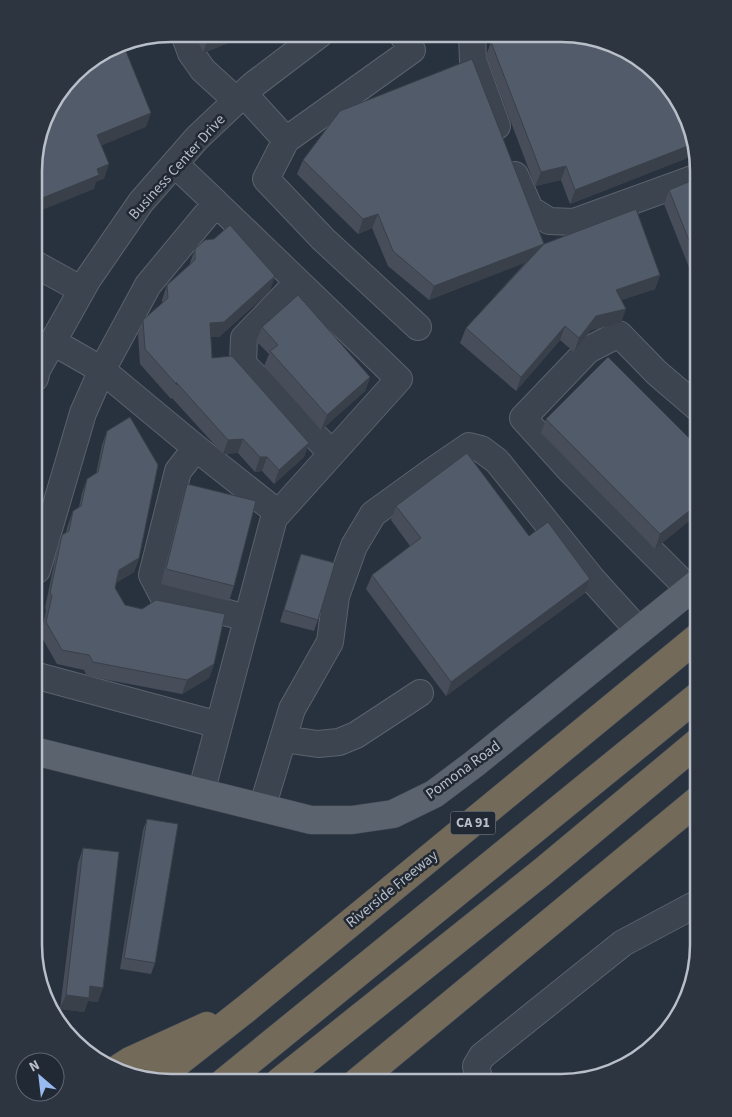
<svg xmlns="http://www.w3.org/2000/svg" width="732" height="1117" viewBox="0 0 732 1117" font-family="'Source Sans 3',sans-serif">
<rect width="100%" height="100%" fill="#28323f"/>
<g fill="none" stroke-linecap="round" stroke-linejoin="round">
<g stroke="#5a626c" stroke-width="28">
<path id="minor" d="M184,34L191,53L203,70L237,101
M472,35L473,60L497,126
M244,94L286,140L412,50L402,34
M286,140L266,179L323,239L418,327
M515,175L530,209L549,221L574,222L698,177
M35,264L82,290
M298,282L244,338L243,364L332,453
M53,342L102,370L148,285L216,203L175,164
M35,378L37,370L88,279L141,202L197,138L253,85L320,34
M196,448L178,471L152,575L163,596L247,618
M37,570L83,413L102,370L196,448L278,513
M690,590L569,469L523,418L588,350L619,334L657,373L698,408
M34,675L219,725
M283,739L318,744L339,742L356,735L420,693
M201,793L274,518L399,379L216,203
M262,808L292,709L330,642L336,596L354,546L373,514L431,472L469,446L481,449L497,461L593,580L639,631
M482,1083L479,1078L476,1066L482,1056L623,943L698,903"/>
</g>
<g stroke="#464d58" stroke-width="29">
<path id="major" d="M34,751L311,820H352L393,814L434,794L474,764L698,583"/>
</g>
<g stroke="#474f59" stroke-width="29">
<path id="highway" d="M119,1068L130,1061L207,1026
M153,1082L247,1008L698,637
M224,1082L698,696
M279,1082L542,872L698,742
M356,1083L698,800"/>
</g>
<use href="#minor" stroke="#3c444f" stroke-width="26"/>
<use href="#major" stroke="#5a636e" stroke-width="28"/>
<use href="#highway" stroke="#746a5a" stroke-width="28"/>
</g>
<path fill="#474e5a" d="M195,34H251L203,53Z
M568,36L688,119L695,155L570,204L561,180L535,186L486,56L491,42Z
M303,160L544,244L660,275L655,289L621,300V323L591,330L574,352L560,340L516,391L460,343L466,328L526,262L429,300L388,266L372,228L358,234L297,174Z
M698,178V290L664,204L669,190Z
M195,249L270,291L219,337H210L212,358L309,443L304,457L274,484L262,471L255,472L238,453L223,454L172,398L171,399L140,364L138,334L143,320L162,303V300L167,285L190,265V263Z
M262,327L370,377L365,391L321,430L264,366L269,354L256,341Z
M546,419L698,447L655,549L541,433Z
M107,431L139,558L134,572L116,583L115,588L125,605L214,664L209,678L182,694L87,676L84,670L57,664L41,636L46,610L45,608L57,549L62,535L66,532L68,525L73,511L79,507L82,493L87,479L96,474L102,445Z
M187,484L234,586L229,601L161,584L182,499Z
M396,506L529,536L590,579L585,593L446,696L366,589L372,575L410,546L391,520Z
M301,554L318,620L314,631L280,622L297,565Z
M147,819L155,963L151,974L120,969L143,830Z
M83,848L98,1002L88,1001L84,1012L60,1009L78,863Z"/>
<path fill="#39404a" d="M220,34H251L203,53L208,39Z
M151,113L146,127L91,150L97,135Z
M693,144L695,155L570,204L575,190Z
M109,164L104,179L96,182L94,189L35,213V201L97,169Z
M566,166L561,180L535,186L541,172Z
M378,214L372,228L358,234L363,219Z
M544,244L538,258L429,300L434,286Z
M660,275L655,289L610,304L616,290Z
M275,276L270,291L219,337H204L210,323Z
M626,309L621,323L591,330L574,352L579,338L596,316Z
M565,326L560,340L516,391L521,377Z
M370,377L365,391L321,430L327,415Z
M243,439L238,453L223,454L228,440Z
M309,443L304,457L274,484L279,470Z
M260,457H267L262,471L255,472Z
M698,504V514L655,549L660,534Z
M139,558L134,572L114,584L119,570Z
M590,579L585,593L446,696L451,682Z
M214,664L209,678L182,694L187,680Z
M90,986L103,988L98,1002L88,1001L84,1012L60,1009L66,995Z"/>
<path fill="#525b69" stroke="#39404a" d="M206,34H220L208,39Z
M511,35H568V36L571,35H578L644,62L688,119L693,144L575,190L566,166L541,172L491,42Z
M123,44L151,113L97,135L109,164L97,169L99,175L35,201V154L52,103L81,68Z
M472,59L544,244L636,209L660,275L616,290L626,309L596,316L579,338L565,326L521,377L466,328L544,244L434,286L393,251L378,214L363,219L303,160L340,111Z
M698,178V263L669,190Z
M230,225L275,276L224,322L210,323L212,358L232,356L309,443L279,470L267,457H260L243,439L228,440L176,382L177,385L145,349L143,320L168,298L167,285L195,260V249L205,240L214,239Z
M298,295L370,377L327,415L270,351L278,345L262,327Z
M608,357L698,447V504L660,534L546,419Z
M130,417L158,465L139,558L119,570L115,588L125,605L142,609L156,600L225,614L214,664L187,680L93,662L89,655L62,650L46,622L52,596L50,593L62,535L69,531L73,511L81,506L87,479L98,472L107,431Z
M467,453L529,536L548,522L590,579L451,682L372,575L421,538L396,506Z
M187,484L256,501L234,586L166,569Z
M301,554L335,563L318,620L284,610Z
M147,819L178,824L155,963L124,958Z
M83,848L119,852L103,988L90,986L89,998L66,995Z"/>
<g text-anchor="middle" dominant-baseline="central" stroke-width="5" stroke-linejoin="round" paint-order="stroke">
<rect fill="#212934" stroke="#8b929c" stroke-width="1" x="450.5" y="811.5" width="45" height="23" rx="4"/>
<g font-size="14" font-weight="bold" fill="#b9bfc9">
<text x="473" y="823">CA 91</text>
</g>
<g font-size="15" fill="#b9bfc9" stroke="#212934">
<text transform="translate(177 167) rotate(-48)">Business Center Drive</text>
<text transform="translate(463 770) rotate(-36)">Pomona Road</text>
<text transform="translate(392 889) rotate(-39)">Riverside Freeway</text>
</g>
</g>
<path d="M0 0H732V1117H0ZM171 42H561A129 129 0 0 1 690 171V945A129 129 0 0 1 561 1074H171A129 129 0 0 1 42 945V171A129 129 0 0 1 171 42Z" fill="#2d3540" fill-rule="evenodd"/>
<path fill="none" stroke="#b9bfc9" stroke-width="2.5" d="M171 42H561A129 129 0 0 1 690 171V945A129 129 0 0 1 561 1074H171A129 129 0 0 1 42 945V171A129 129 0 0 1 171 42Z"/>
<g transform="translate(40 1077) rotate(332)"><circle r="24" fill="#212934" stroke="#5e6570"/>
<path d="M0-4L9 19L0 12L-9 19Z" fill="#99baee"/>
<text y="-8" font-size="14" font-weight="bold" text-anchor="middle" fill="#b9bfc9">N</text>
</g>
</svg>
